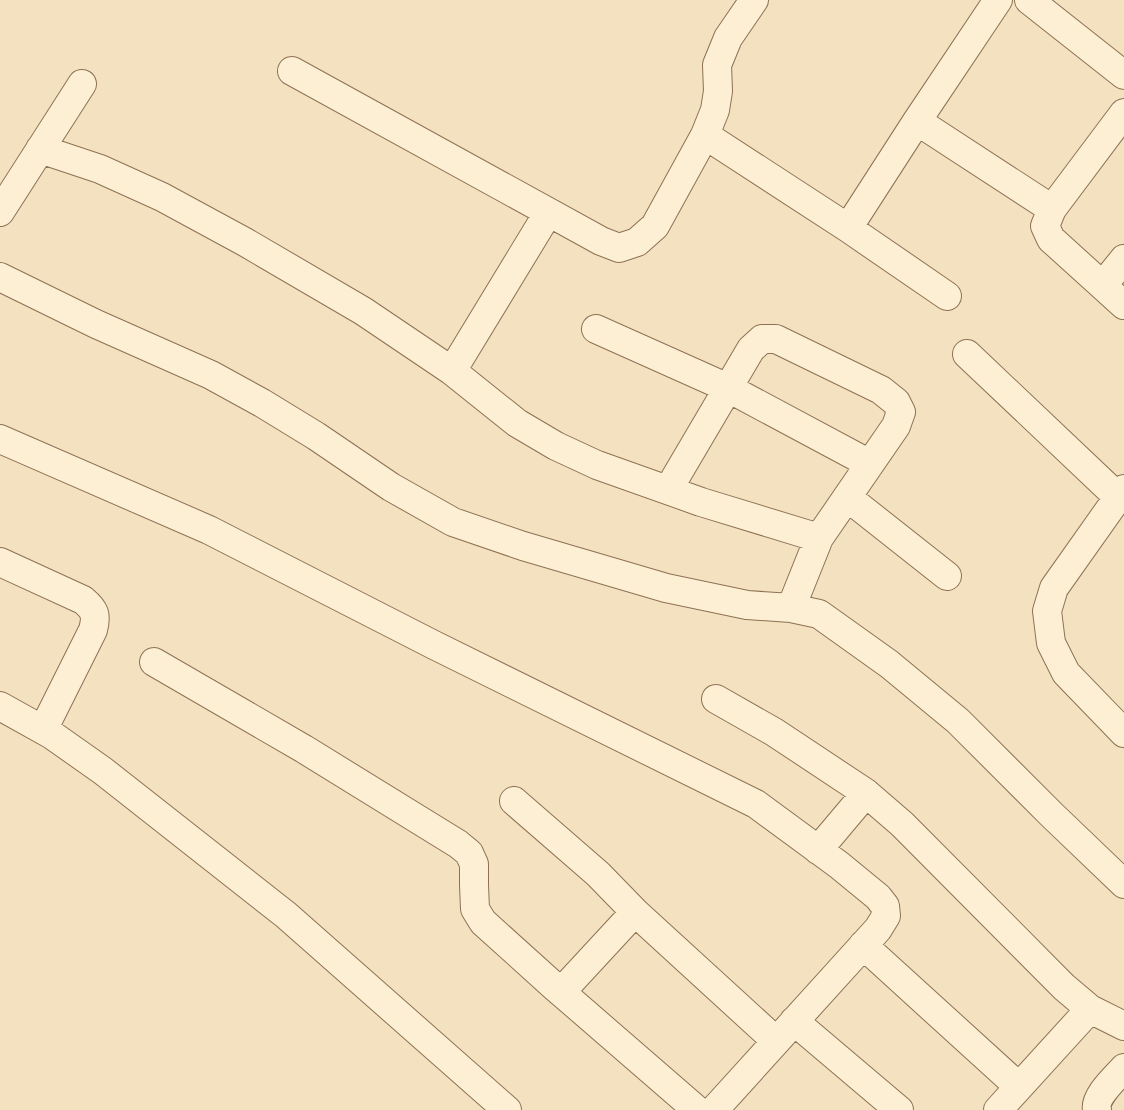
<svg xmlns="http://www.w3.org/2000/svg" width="1124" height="1110" viewBox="0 0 1124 1110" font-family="'Source Serif 4',serif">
<rect width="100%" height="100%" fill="#f3e1bf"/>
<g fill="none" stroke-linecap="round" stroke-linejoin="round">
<g stroke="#8e7155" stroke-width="30">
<path id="minor" d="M1029,0L1124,75
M292,71L601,241L619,248L637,242L655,226L705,135L715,110L718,91L717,65L728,38L754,0
M1124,113L1052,209L1045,226L1051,239L1124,305
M917,121L1052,209
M705,135L848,228L947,296
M40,149L100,169L162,197L245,242L363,311L452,371L517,423L556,446L597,465L701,502L819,538
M0,212L82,84
M848,228L917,121L998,0
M0,277L96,324L211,375L262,403L316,436L391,487L453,522L523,546L666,588L747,605L791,608L819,614L889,664L958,721L1052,815L1124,884
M1103,285L1124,259
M596,329L728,388L870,464
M967,354L1118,497
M452,371L548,213
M0,439L209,530L434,645L756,804L839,865L878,897L885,906L886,916L878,929L714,1110
M1124,489L1054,588L1047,611L1051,643L1066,673L1124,733
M668,490L751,349L762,339H776L881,390L896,402L901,412L896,426L819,538L791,608
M847,497L947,576
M0,562L83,600C95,610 97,615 93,630L43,730
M154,662L304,749L458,844L469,853L474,864V885L475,909L483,922L555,987L697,1110
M716,699L774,732L866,793L902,824L1064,987L1090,1009L1124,1026
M0,706L52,735L103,771L286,915L507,1110
M514,801L598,874L635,912L776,1041
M818,850L866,793
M863,945L1019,1087
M561,992L635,912
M794,1021L899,1110
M998,1110L1090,1009
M1097,1110C1094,1097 1115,1078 1124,1068"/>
</g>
<use href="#minor" stroke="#fdefd3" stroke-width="28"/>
</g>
</svg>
